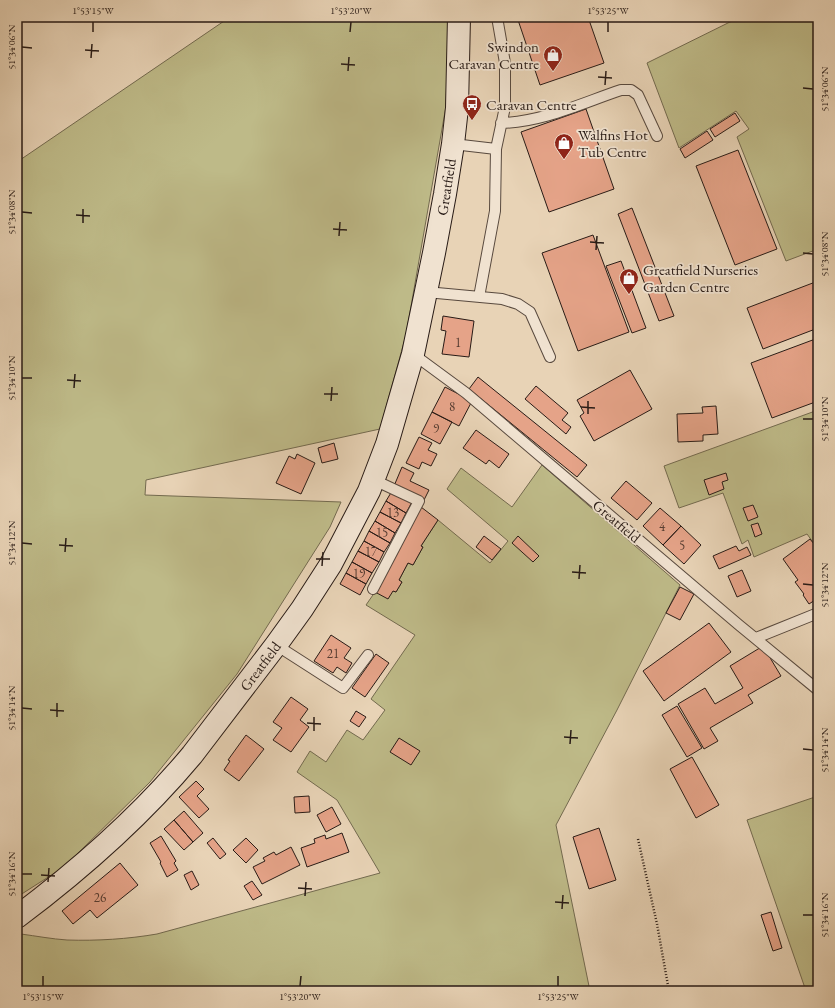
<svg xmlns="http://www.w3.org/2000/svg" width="835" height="1008" viewBox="0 0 835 1008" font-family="'EB Garamond',serif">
<rect width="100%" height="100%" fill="#e8d3b6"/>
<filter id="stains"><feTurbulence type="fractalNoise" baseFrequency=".005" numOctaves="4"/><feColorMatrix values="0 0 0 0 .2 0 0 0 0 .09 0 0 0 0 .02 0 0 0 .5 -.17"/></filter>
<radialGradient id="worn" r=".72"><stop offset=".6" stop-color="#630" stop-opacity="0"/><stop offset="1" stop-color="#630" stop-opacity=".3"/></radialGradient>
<path fill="#beba88" stroke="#736a4f" d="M230,17H449L446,106L406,335L380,429L146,480L145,495L341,502L330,527L237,674L150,782L64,867L17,897V162Z
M740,17H818V249L786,261L737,137L749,129L736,111L679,148L647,63Z
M818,410V549L807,534L754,557L748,540L742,544L723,493L679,508L664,466Z
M542,465L680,585L617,710L556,825L590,991H17V938L21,934C36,936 52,939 67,940C97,941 128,939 157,934L380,873L337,800L297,772L310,751L326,762L347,730L363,740L385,710L371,699L415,635L366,605L375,592L393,591L396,592L402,582L399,580L408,563L413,565L423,547L421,546L438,520L490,563L508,541L447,489L461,468L512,507Z
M818,796V991H806L747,820Z"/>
<path fill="#e5a388" stroke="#281b16" d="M517,17H588L604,63L540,85Z
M586,109L614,189L549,212L521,132Z
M735,113L740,121L715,137L710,129Z
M707,131L713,140L685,158L680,149Z
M738,150L777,249L735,265L696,166Z
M632,208L674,316L659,321L618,214Z
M593,235L629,332L578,351L542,253Z
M621,261L646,328L632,333L606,266Z
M818,281V328L763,349L747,308Z
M443,316L474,321L469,357L442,354L446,331L441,330Z
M818,338V401L772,418L751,363Z
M630,370L652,409L594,441L580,416L584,413L577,400Z
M478,377L587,465L577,477L469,389Z
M536,386L568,413L562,420L571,427L566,434L525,399Z
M445,387L472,401L459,426L432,412Z
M716,406L718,434L703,435V441L678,442L677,414L703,413L702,407Z
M432,412L452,422L440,444L421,434Z
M476,430L509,454L499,468L489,460L486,464L463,448Z
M419,437L432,443L428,450L437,454L431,466L422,462L419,469L406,463Z
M334,443L338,459L322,463L318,448Z
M297,454L315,463L301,494L276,483L289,456L295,459Z
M402,467L414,473L410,481L429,490L424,500L394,486Z
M726,473L728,480L722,482L724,489L709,495L704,480Z
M626,481L652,503L637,520L611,498Z
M392,491L412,502L406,513L386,501Z
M386,501L406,513L401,523L380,512Z
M753,505L758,517L748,521L743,508Z
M421,507L438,520L421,546L423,547L413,565L408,563L399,580L402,582L396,592L393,591L388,599L375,592Z
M660,508L681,526L663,545L643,526Z
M380,512L401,523L395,533L375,521Z
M375,521L395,533L390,543L369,531Z
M758,523L762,534L755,537L751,525Z
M681,526L701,545L684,564L663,545Z
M369,531L390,543L384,552L364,541Z
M484,536L501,549L492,560L476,547Z
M518,536L539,556L533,562L512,543Z
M810,539L818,549V598L809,604L803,595L804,594L795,582L798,580L783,559Z
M364,541L384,552L379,562L358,551Z
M736,546L739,551L747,547L751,555L719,569L713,556Z
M358,551L379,562L372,573L352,562Z
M352,562L372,573L366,584L346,573Z
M742,570L751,591L737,597L728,576Z
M346,573L366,584L360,595L340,584Z
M680,587L694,594L680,620L666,613Z
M709,623L731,652L664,701L643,671Z
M331,635L351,648L344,658L352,663L346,673L337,667L333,673L314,661Z
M763,646L781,676L748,695L753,703L710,728L718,741L704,749L678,704L705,688L715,704L743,688L730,666Z
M376,654L389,663L365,697L352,688Z
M291,697L308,709L300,720L309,727L291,752L273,740L282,728L273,722Z
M677,706L702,748L687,757L662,715Z
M356,711L366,717L359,727L350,721Z
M246,735L264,749L239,781L224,770L230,761L228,760Z
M399,738L420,751L411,765L390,752Z
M692,757L719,805L696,818L670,769Z
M196,781L204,789L197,796L209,809L199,818L179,797Z
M309,796L310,812L295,813L294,797Z
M332,807L341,824L326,832L317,815Z
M184,811L203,833L193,842L174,820Z
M174,820L193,842L184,850L164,829Z
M599,828L616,880L589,889L573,837Z
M342,833L349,852L307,867L301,848L315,843L314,839L325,835L326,839Z
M161,836L176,861L174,863L178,870L167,877L160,863L161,862L150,843Z
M213,838L226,854L220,859L207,843Z
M246,838L258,850L246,863L233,850Z
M291,847L300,865L262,884L253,867L265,861L263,858L274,852L276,855Z
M120,863L138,885L97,918L90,910L73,924L62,911Z
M192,871L199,885L191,890L184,875Z
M252,881L262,895L253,900L244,886Z
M771,912L782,948L773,951L761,915Z"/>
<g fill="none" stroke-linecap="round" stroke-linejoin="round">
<g stroke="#58493e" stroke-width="12">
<path id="lane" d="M501,123C543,122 582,103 621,90H631L638,95L657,136
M453,144L496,149L505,107V63L497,17
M426,292L502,299L518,304L530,312L550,357
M479,297L495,211L496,149
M413,354L466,393L739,625L818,690
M373,589L419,501L374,480
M756,638L818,613
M276,645L343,688L368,655"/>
</g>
<g stroke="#281b16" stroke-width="24">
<path id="secondary" d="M17,917C81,869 141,816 192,755L276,645L302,609L331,564L369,491L387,444L413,354L434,253L445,194L453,144L457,108L459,17"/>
</g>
<path stroke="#281b16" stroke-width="2.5" stroke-dasharray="1 2" stroke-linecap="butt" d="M638,839L657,924L669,991"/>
<use href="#lane" stroke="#f0e2d0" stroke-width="10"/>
<use href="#secondary" stroke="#f0e2d0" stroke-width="22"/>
</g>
<path fill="none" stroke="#281b16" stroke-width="1.5" d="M93,32V22M350,32L351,22M608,32V22M22,47L32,48M85,50L99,51M91,58L92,44M341,64L355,65M348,71L349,57M598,77L612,78M605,85L606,71M803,88L813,89M22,212L32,213M76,215L90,216M83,223V209M333,229L347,230M339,236L340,222M590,242L604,243M596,250L597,236M803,253L813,254M22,378H32M67,380L81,381M74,388L75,374M324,394H338M331,401L332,387M581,407L595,408M588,414V401M803,419H813M22,543L32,544M59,545L73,546M65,552L66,538M316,559H330M322,566L323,552M572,572L586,573M579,579L580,565M803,584L813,585M22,708L32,709M50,710L64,711M57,717V703M307,723L321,724M314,731V717M564,737L578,738M570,744L571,730M803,749L813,750M22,874H32M41,875L55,876M48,882L49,868M298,888L312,889M305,896L306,882M555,902L569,903M562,909L563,895M803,915H813M43,986V976M300,986L301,976M558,986V976"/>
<defs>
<g id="shop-pin" transform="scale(1)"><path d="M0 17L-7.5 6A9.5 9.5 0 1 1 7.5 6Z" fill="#8f2418" stroke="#f0e2d0"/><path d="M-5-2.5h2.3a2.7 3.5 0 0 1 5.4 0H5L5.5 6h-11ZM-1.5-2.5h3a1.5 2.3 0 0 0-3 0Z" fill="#fff"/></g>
<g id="bus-pin" transform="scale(1)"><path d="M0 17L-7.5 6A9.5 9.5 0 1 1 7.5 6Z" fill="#8f2418" stroke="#f0e2d0"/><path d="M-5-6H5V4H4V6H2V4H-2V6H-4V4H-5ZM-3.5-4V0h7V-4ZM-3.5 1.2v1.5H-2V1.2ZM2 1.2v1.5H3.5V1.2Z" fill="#fff"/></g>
</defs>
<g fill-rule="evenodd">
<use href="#shop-pin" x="553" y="55"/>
<use href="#bus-pin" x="472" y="104"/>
<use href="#shop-pin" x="564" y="143"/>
<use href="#shop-pin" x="629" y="278"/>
</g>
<g text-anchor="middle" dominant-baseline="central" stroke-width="3.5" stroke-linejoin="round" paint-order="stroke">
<g font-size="13" fill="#573d32">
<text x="458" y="342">1</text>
<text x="452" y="406">8</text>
<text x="436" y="428">9</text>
<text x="393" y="512">13</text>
<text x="662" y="526">4</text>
<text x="382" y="532">15</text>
<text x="682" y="545">5</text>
<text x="371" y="551">17</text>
<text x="359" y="573">19</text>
<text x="333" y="653">21</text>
<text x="100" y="897">26</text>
</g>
<g font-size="15" fill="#281b16" stroke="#f0e2d0" text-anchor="start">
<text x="539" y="46" text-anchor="end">Swindon<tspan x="539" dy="17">Caravan Centre</tspan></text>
<text x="486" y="104">Caravan Centre</text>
<text x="578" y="134">Walfins Hot<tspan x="578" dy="17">Tub Centre</tspan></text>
<text x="643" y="269">Greatfield Nurseries<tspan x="643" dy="17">Garden Centre</tspan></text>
</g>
<g font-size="15" fill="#281b16" stroke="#f0e2d0">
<text transform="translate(446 187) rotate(-81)">Greatfield</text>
<text transform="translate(617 521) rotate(40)">Greatfield</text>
<text transform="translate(260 666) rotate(-53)">Greatfield</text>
</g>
</g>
<rect width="835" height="1008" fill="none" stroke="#e8d3b6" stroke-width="44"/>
<rect x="22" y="22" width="791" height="964" fill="none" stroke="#281b16" stroke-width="1.5"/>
<g font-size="10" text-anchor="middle" fill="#281b16">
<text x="93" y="14">1°53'15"W</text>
<text x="351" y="14">1°53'20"W</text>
<text x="608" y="14">1°53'25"W</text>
<text transform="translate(11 47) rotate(-90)" y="4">51°34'06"N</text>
<text transform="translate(824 89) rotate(-90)" y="4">51°34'06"N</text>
<text transform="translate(11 212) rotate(-90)" y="4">51°34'08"N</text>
<text transform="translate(824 254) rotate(-90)" y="4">51°34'08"N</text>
<text transform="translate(11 378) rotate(-90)" y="4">51°34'10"N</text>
<text transform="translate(824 419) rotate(-90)" y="4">51°34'10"N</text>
<text transform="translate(11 543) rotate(-90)" y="4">51°34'12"N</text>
<text transform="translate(824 585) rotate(-90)" y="4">51°34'12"N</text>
<text transform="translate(11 708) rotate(-90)" y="4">51°34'14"N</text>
<text transform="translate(824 750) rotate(-90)" y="4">51°34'14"N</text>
<text transform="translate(11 874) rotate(-90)" y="4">51°34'16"N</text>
<text transform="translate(824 915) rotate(-90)" y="4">51°34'16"N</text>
<text x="43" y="1000">1°53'15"W</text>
<text x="300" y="1000">1°53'20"W</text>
<text x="558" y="1000">1°53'25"W</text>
</g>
<rect width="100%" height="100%" filter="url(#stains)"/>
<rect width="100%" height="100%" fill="url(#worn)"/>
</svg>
